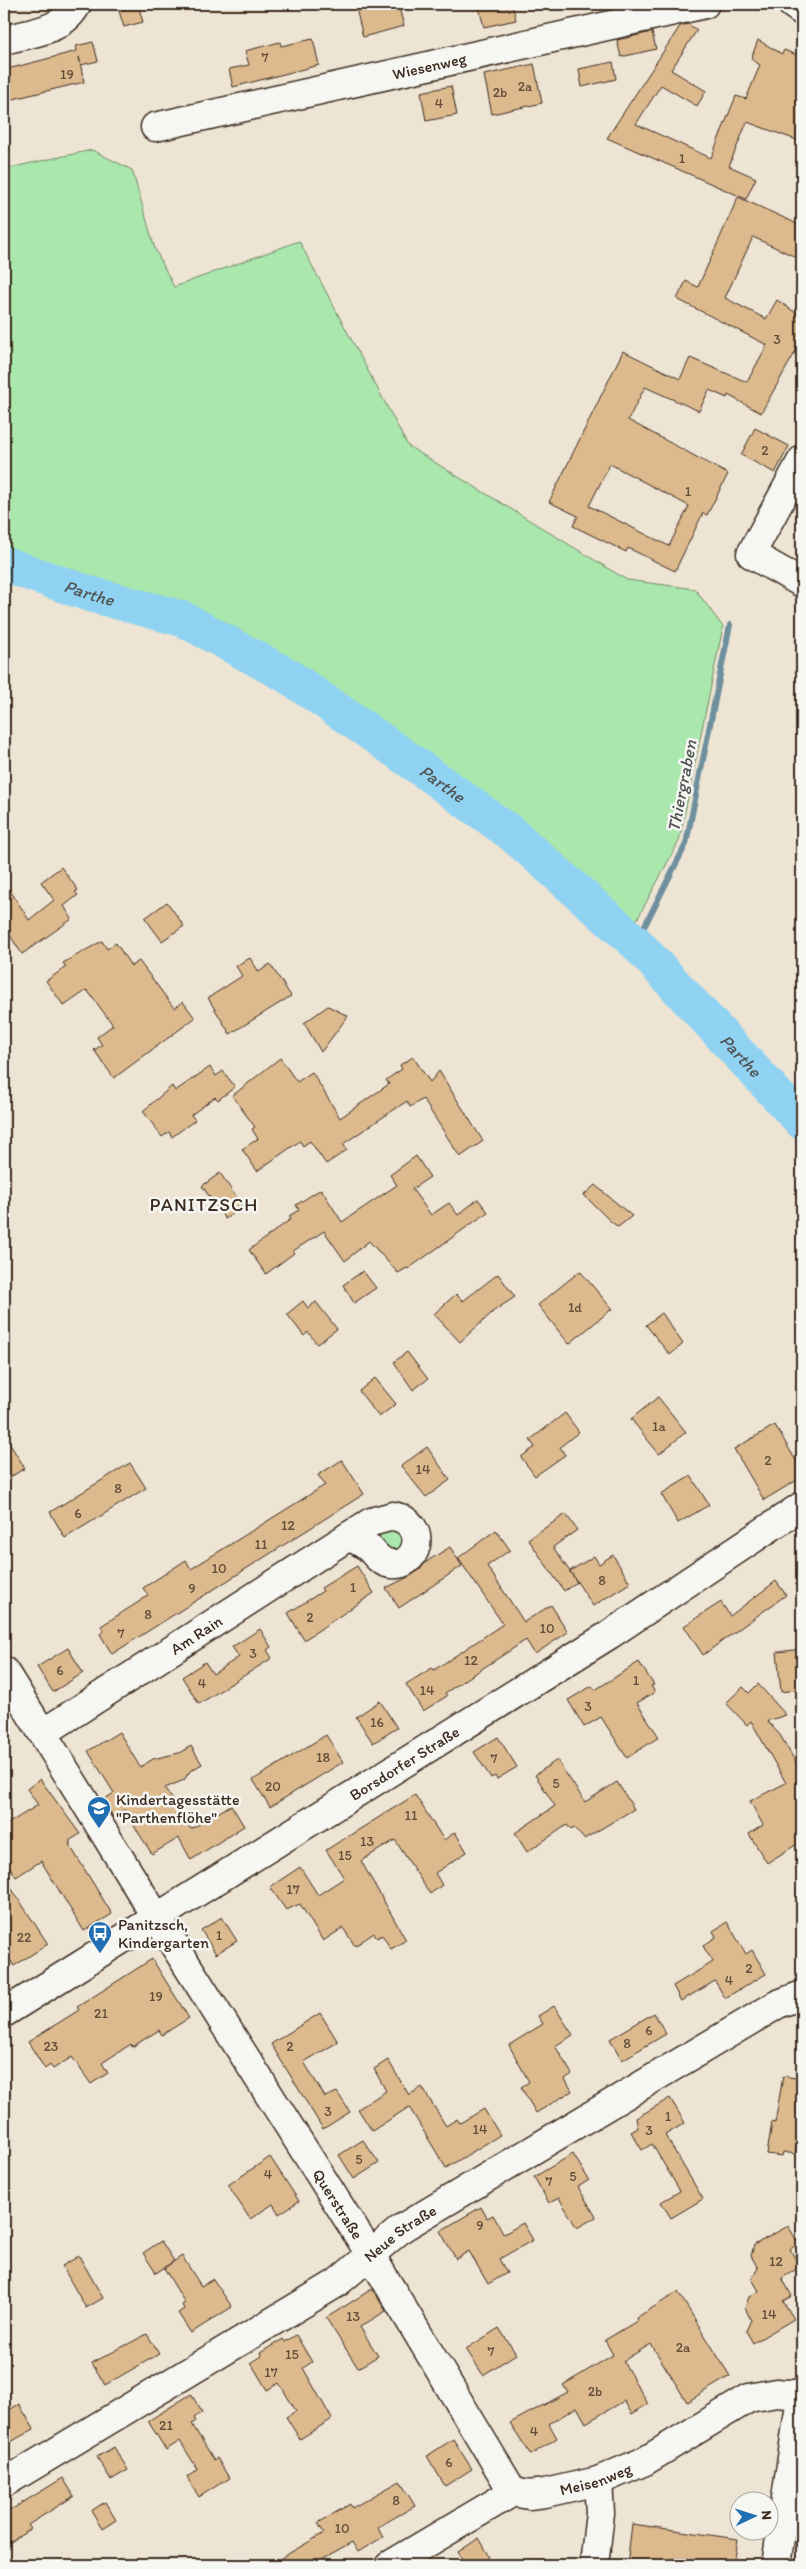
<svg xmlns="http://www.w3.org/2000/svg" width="806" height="2569" viewBox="0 0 806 2569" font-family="Itim,sans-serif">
<rect width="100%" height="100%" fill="#eee4d4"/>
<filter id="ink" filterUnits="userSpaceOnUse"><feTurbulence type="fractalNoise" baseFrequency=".02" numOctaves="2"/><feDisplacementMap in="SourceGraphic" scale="10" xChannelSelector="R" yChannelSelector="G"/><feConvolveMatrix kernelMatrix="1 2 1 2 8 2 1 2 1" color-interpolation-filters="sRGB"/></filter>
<g filter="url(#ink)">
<path fill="#aae7ad" stroke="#728866" d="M92,150L132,170L155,249L174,287L299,241L408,446L627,580L695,589L723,627L679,841L632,929L499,811L303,674L184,610L4,551V169Z
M390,1526L410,1535L394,1556L379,1539L381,1533Z"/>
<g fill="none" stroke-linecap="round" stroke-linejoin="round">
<path stroke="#6e8f9d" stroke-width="6" d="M636,943L686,844L730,625"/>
<path stroke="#90d2f2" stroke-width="36" id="s1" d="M4,564L90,594L183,619L288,676L398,752L511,833L636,943L802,1122"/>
</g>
<path fill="#dcba8e" stroke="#3b2a1e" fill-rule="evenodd" d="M355,4H398L404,26L363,37Z
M478,4H512L516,20L484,27Z
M138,5L143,22L124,27L119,11Z
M688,24L697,30L671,70L706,91L697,106L661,85L636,124L711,158L736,96L746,99L760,65L751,59L758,40L782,54L784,50L802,57V142L747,122L729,166L756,178L746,199L607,138L680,26Z
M652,32L656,49L621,57L617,40Z
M313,39L319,65L233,87L229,69L249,65L245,51L280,42L281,46Z
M93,42L98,61L81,65L79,57L84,82L9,100L4,70L77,51L76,46Z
M613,62L616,79L582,87L579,69Z
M534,64L542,103L492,114L484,75Z
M451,86L457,115L426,121L421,92Z
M738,197L802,226V260L753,237L725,298L766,319L777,300L802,317V340L761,413L728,395L727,398L709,390L699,411L645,387L628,420L728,474L707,515L703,513L675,571L628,548L626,552L573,526L578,516L549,502L623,351L680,379L690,358L747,382L767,345L677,299L686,281L698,287ZM610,464L689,506L669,546L589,506Z
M755,428L789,446L775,473L741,455Z
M61,867L78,890L75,892L78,895L64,906L72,919L22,954L4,926V881L29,920L54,900L41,882Z
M167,902L184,926L162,941L145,918Z
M102,941L107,949L116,943L131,966L139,961L174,1008L183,1002L195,1018L114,1078L94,1050L102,1045L97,1037L113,1025L87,990L64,1006L46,981L66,967L63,963Z
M250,958L259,972L270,964L291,996L230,1034L208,998L242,976L236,966Z
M328,1006L348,1016L321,1052L304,1023Z
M413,1057L430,1082L439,1071L483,1141L460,1157L423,1099L410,1107L407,1101L343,1144L347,1150L326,1164L310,1141L303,1146L300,1141L257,1171L242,1149L258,1139L252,1129L255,1127L232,1096L280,1058L297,1082L312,1072L340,1118L389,1084L386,1080L402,1069L400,1065Z
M210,1067L216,1076L223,1071L235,1087L218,1100L215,1097L191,1115L195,1120L172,1137L169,1132L162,1137L143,1111L172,1086L175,1091Z
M416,1156L430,1177L412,1189L431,1215L449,1203L458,1215L478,1199L488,1212L408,1269L407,1268L398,1273L369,1241L345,1261L324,1231L293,1251L294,1253L266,1274L249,1250L291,1219L289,1216L299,1210L296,1205L321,1189L342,1222L397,1185L390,1175Z
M220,1173L243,1207L225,1219L202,1186Z
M595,1185L632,1216L618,1227L608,1219L584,1195Z
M363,1271L376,1288L354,1303L343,1285Z
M580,1271L612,1309L569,1344L538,1305Z
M498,1274L515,1297L495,1310L460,1342L434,1314L456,1294L463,1301Z
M303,1301L308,1308L316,1302L337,1329L317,1344L308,1332L304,1336L287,1314Z
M662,1313L683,1344L670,1355L646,1325Z
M407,1352L428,1379L413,1390L394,1362Z
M375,1378L396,1404L379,1417L359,1391Z
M658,1397L686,1432L659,1454L631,1419Z
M565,1413L579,1432L560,1447L565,1455L535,1476L521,1457L535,1447L530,1440Z
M775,1425L802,1471V1477L764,1500L734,1449Z
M4,1435L25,1468L4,1481Z
M427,1447L450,1480L426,1497L401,1466Z
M342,1460L364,1494L112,1654L100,1634L104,1631L101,1626L148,1596L143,1588L186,1560L191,1569L325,1485L318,1475Z
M130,1463L146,1488L65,1538L50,1512Z
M691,1476L709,1505L678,1523L661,1494Z
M566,1514L577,1530L553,1547L577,1582L564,1591L528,1539Z
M496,1530L510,1550L487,1566L524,1622L551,1605L568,1632L535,1654L526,1640L445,1693L447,1696L423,1711L406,1684L432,1668L434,1670L503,1624L458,1558Z
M450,1547L462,1566L399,1608L386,1588L412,1575L429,1560Z
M613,1555L630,1583L593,1606L570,1571L594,1556L599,1564Z
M357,1566L374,1593L304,1640L288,1613L323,1591L321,1588Z
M776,1581L786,1595L703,1655L684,1626L721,1602L730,1616Z
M260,1629L271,1647L267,1650L272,1658L199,1704L182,1677L205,1662L213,1674L239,1657L232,1647Z
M68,1648L83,1673L53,1692L37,1667Z
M802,1649V1689L781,1692L777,1652Z
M639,1662L654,1685L651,1686L655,1692L637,1703L659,1737L627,1758L601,1717L584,1727L568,1700L592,1686L595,1690Z
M758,1684L786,1715L767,1721L780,1735L802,1773V1841L767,1863L749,1834L763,1825L750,1801L786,1783L751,1721L747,1725L726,1703L743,1687L749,1693Z
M380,1701L397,1728L373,1743L356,1717Z
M119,1732L140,1767L153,1759L179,1753L191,1746L202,1764L190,1771L184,1780L165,1788L191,1829L231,1805L244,1826L191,1860L179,1838L152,1854L124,1810L113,1817L103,1800L114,1793L88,1751Z
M326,1735L343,1762L270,1807L253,1780Z
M498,1737L517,1767L497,1779L495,1776L491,1778L474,1752Z
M557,1760L585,1802L617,1782L634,1809L584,1839L574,1828L571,1830L567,1825L527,1852L515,1833L555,1806L535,1775Z
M40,1779L80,1834L69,1841L71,1843L69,1844L112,1914L84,1931L41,1861L16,1877L4,1858V1826L38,1805L27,1789Z
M415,1795L444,1840L455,1832L467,1852L435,1873L442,1885L430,1894L395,1840L361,1861L406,1940L391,1949L382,1935L377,1938L374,1933L355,1946L343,1928L323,1941L300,1904L286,1910L270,1887L300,1867L318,1895L344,1878L326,1850Z
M4,1877L48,1944L14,1966L4,1950Z
M222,1917L237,1941L216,1954L201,1930Z
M727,1922L746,1954L752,1950L766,1974L725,1998L715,1981L681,2001L673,1986L713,1962L703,1946L716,1937L713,1931Z
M152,1959L189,2018L162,2035L159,2030L132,2047L131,2044L102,2063L108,2073L91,2084L72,2057L53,2069L50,2065L45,2069L28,2042L79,2010L77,2007Z
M554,2006L573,2035L555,2046L572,2074L565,2079L572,2091L536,2113L521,2087L529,2082L509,2045L543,2024L538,2016Z
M320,2013L338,2042L304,2062L325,2097L337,2092L350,2112L323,2129L271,2044Z
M654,2013L666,2034L622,2060L610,2039Z
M388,2060L409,2095L422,2087L446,2126L457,2119L460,2123L484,2109L500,2135L446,2168L409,2107L372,2131L358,2109L386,2091L374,2069Z
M783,2076L802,2079V2144L797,2143L795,2154L783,2152L782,2156L767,2154L772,2122L775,2123Z
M670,2098L685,2123L665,2135L703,2199L671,2218L661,2202L680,2191L652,2144L642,2150L631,2132L638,2128L636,2118Z
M363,2140L379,2163L354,2179L339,2155Z
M573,2154L589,2180L578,2187L596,2217L577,2228L559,2198L549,2203L534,2177Z
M270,2157L299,2201L279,2214L273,2204L250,2219L228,2185Z
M481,2207L487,2218L493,2215L504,2234L523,2223L533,2240L499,2259L507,2273L488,2284L469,2251L456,2259L440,2231Z
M788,2226L799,2244L790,2249L800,2267L782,2278L792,2296L783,2301L794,2319L753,2343L746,2331L751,2320L745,2308L749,2297L759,2291L752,2279L758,2268L751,2256L754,2245Z
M161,2241L174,2261L156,2273L143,2253Z
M79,2256L103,2298L86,2308L62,2266Z
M182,2256L201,2286L213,2279L232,2307L191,2333L178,2313L184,2309L182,2305L185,2303L164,2268Z
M372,2289L386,2311L360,2327L378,2356L358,2368L326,2318Z
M678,2292L730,2376L687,2402L651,2344L623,2361L648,2404L632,2414L624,2401L586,2423L577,2407L549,2424L557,2438L531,2455L510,2423L568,2392L563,2385L613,2355L605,2340L637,2321L636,2318Z
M499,2328L516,2354L483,2375L466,2349Z
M147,2334L159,2354L105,2385L92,2363Z
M296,2335L312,2362L303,2368L332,2419L300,2439L286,2417L296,2411L279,2383L267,2390L251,2363L262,2356L260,2353L283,2339L285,2342Z
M191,2394L202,2412L194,2418L196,2421L192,2424L214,2460L217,2458L229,2478L199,2497L187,2477L198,2470L180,2441L166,2450L148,2421Z
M19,2404L34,2429L9,2443L4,2434V2413Z
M453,2439L472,2469L445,2486L427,2456Z
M114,2447L128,2470L111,2480L97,2457Z
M63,2478L74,2496L28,2525L31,2529L4,2546V2514Z
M400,2481L415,2506L378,2527L383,2537L358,2552L352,2542L322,2559L326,2565H269L324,2533L318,2523L350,2504L352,2508Z
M105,2502L116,2520L102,2529L91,2511Z
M632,2524L738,2539L734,2565H627Z
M479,2538L490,2557L477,2565H466L458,2552Z"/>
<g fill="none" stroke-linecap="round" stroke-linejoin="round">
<g stroke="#3b2a1e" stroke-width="31">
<g id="minor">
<path d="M792,4L802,11"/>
<path d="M4,40C30,33 64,31 77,4"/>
<path id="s2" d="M155,127L705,4"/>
<path d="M802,460L751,554L802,583"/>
<path d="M393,1516C431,1523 418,1572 387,1563C378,1560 375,1554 369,1548C363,1543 356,1540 349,1536L371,1522Z"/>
<path id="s3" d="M4,1671L145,1899L370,2254L513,2492"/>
<path id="s4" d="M43,1733L349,1536"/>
<path id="s5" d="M4,2013L609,1635L802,1506"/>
<path id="s6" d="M4,2483L337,2283L402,2228L778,2004L802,1995"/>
<path id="s7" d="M390,2565L513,2492L529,2495L545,2493L598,2481L645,2461L749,2398L776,2393L802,2395"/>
<path d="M594,2565L600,2513L598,2481"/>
<path d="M776,2565L802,2391"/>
</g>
</g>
<use href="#minor" stroke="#f6f6f2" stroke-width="28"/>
</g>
</g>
<defs>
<g id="school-pin" transform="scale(1.25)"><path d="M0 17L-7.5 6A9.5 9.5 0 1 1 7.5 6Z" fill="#1f6fb2" stroke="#f6f6f2"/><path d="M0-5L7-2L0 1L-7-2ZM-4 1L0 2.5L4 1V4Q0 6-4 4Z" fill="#fff"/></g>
<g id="bus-pin" transform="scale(1.25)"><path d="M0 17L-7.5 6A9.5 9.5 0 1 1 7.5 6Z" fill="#1f6fb2" stroke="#f6f6f2"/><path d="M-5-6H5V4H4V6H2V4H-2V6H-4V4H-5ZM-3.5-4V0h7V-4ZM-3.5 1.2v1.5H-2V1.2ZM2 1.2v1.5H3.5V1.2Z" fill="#fff"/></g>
</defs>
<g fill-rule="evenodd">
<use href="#school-pin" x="99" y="1808"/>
<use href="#bus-pin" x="100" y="1933"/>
</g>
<g text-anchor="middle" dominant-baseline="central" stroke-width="5" stroke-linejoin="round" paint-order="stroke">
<g font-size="14" fill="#634e3a">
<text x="265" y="57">7</text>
<text x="67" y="74">19</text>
<text x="525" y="86">2a</text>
<text x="500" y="92">2b</text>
<text x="439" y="103">4</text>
<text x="682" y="158">1</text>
<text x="777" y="339">3</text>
<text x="765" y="450">2</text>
<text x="688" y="491">1</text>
<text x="575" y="1307">1d</text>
<text x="659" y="1426">1a</text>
<text x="768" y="1460">2</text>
<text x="423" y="1469">14</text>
<text x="118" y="1488">8</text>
<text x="78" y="1513">6</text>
<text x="288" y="1525">12</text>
<text x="261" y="1544">11</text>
<text x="219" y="1568">10</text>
<text x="602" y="1580">8</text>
<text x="353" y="1587">1</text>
<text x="192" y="1588">9</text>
<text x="148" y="1614">8</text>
<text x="310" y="1617">2</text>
<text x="547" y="1628">10</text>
<text x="121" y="1633">7</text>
<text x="253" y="1653">3</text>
<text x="471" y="1660">12</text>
<text x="60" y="1670">6</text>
<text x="636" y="1680">1</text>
<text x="202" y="1683">4</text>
<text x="427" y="1690">14</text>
<text x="588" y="1706">3</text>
<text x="377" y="1722">16</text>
<text x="323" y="1757">18</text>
<text x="494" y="1758">7</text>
<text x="556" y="1783">5</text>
<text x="273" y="1786">20</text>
<text x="411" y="1815">11</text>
<text x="367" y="1841">13</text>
<text x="345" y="1855">15</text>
<text x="293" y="1889">17</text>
<text x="219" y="1935">1</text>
<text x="24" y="1937">22</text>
<text x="749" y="1968">2</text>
<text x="729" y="1980">4</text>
<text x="156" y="1996">19</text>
<text x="101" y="2013">21</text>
<text x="649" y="2030">6</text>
<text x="627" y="2043">8</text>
<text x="51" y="2046">23</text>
<text x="290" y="2046">2</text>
<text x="328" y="2111">3</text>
<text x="668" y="2116">1</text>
<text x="480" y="2129">14</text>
<text x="649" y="2130">3</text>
<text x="359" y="2159">5</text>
<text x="268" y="2174">4</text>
<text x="573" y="2176">5</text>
<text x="549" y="2181">7</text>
<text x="480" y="2225">9</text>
<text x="776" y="2261">12</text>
<text x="769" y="2314">14</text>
<text x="353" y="2316">13</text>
<text x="683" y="2347">2a</text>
<text x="491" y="2351">7</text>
<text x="292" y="2354">15</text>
<text x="271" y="2372">17</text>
<text x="595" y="2391">2b</text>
<text x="166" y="2425">21</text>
<text x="534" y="2431">4</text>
<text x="449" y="2462">6</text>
<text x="396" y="2500">8</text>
<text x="342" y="2528">10</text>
</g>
<g font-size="16" fill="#3b2a1e" stroke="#f6f6f2">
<text stroke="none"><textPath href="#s2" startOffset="281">Wiesenweg</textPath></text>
<text stroke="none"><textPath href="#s4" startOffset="182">Am Rain</textPath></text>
<text stroke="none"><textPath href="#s5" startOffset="472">Borsdorfer Straße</textPath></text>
<text stroke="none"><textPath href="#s3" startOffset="629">Querstraße</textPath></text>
<text stroke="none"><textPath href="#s6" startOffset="469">Neue Straße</textPath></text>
<text stroke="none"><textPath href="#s7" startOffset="228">Meisenweg</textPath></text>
</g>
<g font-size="16" fill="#3b2a1e" stroke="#f6f6f2" text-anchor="start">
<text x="116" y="1799">Kindertagesstätte<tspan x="116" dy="18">"Parthenflöhe"</tspan></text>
<text x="118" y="1924">Panitzsch,<tspan x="118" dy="18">Kindergarten</tspan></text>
</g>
<g font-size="18" font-style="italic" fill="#505453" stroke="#f6f6f2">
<text stroke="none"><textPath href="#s1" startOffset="90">Parthe</textPath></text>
<text stroke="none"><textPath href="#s1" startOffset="495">Parthe</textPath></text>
<text transform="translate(682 786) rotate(-79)">Thiergraben</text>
<text stroke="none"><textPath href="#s1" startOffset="900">Parthe</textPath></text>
</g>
<g font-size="19" letter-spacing="1" fill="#3b2a1e" stroke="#f6f6f2">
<text x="204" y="1204">PANITZSCH</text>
</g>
</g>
<rect width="806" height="2569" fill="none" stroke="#f6f6f2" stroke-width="20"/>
<rect x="10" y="10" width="786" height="2549" fill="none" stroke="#3b2a1e" stroke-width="2" filter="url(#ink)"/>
<g transform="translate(754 2516) rotate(86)"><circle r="24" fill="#f6f6f2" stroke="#aba49d"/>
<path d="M0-4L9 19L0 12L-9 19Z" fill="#1f6fb2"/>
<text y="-8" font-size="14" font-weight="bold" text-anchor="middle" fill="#3b2a1e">N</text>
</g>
</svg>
